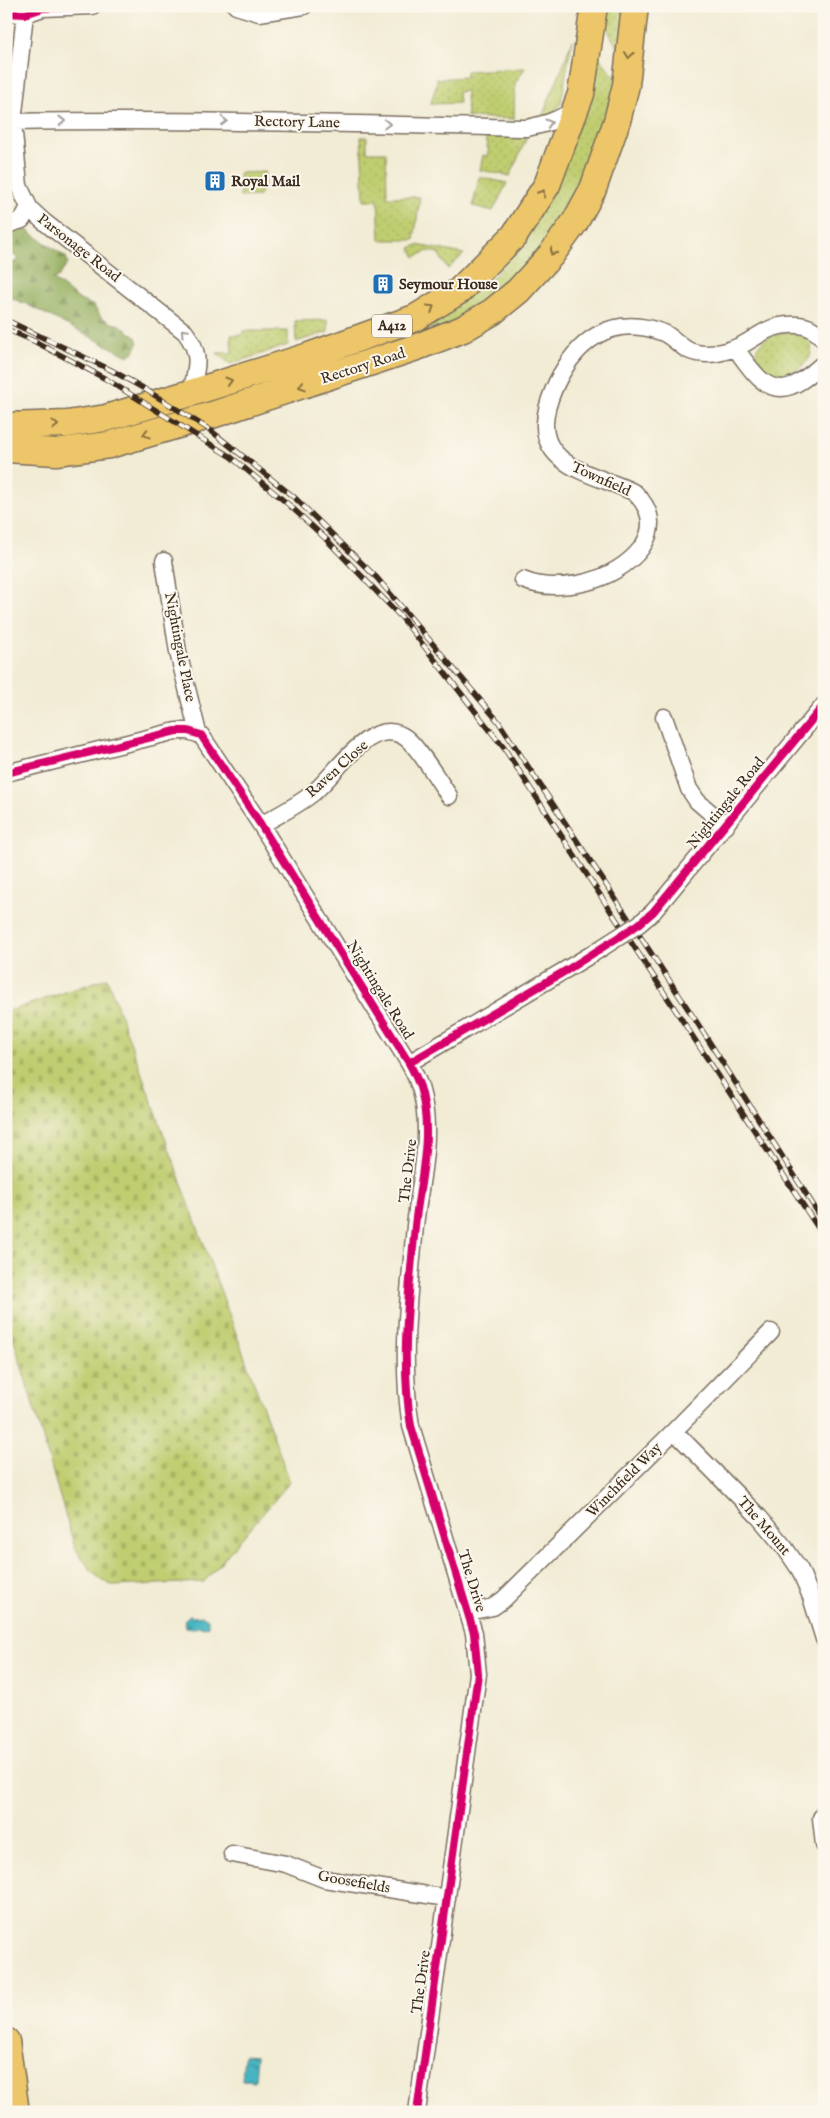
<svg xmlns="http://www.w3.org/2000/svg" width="830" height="2118" viewBox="0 0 830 2118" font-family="'IM FELL English',serif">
<defs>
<pattern id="green-dots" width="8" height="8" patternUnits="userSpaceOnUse" patternTransform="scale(1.25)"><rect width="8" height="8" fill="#c0ce71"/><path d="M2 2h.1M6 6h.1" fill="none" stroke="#a6b161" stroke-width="1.8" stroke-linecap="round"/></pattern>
<pattern id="forest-firs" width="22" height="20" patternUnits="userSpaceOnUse" patternTransform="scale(1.25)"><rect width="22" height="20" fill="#98b163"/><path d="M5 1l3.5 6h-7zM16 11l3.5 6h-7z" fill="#7d9051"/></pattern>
<pattern id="cemetery-stones" width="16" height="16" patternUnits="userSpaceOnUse" patternTransform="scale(1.25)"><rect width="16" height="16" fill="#c0ce71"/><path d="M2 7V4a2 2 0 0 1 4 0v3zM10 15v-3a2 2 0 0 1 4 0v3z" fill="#a6b161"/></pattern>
<pattern id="water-ripples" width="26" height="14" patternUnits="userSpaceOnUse" patternTransform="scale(1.25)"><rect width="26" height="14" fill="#47b5c1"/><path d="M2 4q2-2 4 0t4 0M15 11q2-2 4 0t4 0" fill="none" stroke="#3c939c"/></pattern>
</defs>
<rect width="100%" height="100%" fill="#fbf7ec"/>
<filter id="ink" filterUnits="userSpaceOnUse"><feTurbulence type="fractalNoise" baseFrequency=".02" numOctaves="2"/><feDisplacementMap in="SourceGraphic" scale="10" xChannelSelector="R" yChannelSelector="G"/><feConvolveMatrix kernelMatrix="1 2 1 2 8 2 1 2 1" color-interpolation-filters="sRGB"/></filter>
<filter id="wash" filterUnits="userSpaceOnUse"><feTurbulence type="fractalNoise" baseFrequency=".0096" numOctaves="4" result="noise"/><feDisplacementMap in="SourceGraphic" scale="20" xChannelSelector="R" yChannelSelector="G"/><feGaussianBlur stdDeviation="1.12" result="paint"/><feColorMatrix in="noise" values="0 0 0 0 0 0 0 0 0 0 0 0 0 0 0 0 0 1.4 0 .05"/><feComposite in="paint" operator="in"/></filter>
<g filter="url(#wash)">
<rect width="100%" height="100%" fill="#f2ecd5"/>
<path fill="url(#green-dots)" stroke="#7e7c48" d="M603,6H631L619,50C610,36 604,23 603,6Z
M572,40L561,103L553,114L540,121L563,66Z
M598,56L620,83L604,147L552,247L481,311L419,339L431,324L495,275L520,245Z
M525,68L515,83L514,119L467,117L466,91L458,92L459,103L431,104C432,95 437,89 437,79L466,77V71Z
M487,133L527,137L510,176L480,170L483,155L487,156L489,148H487L488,142L486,141Z
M361,137H367V152H386L387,197H420L414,240H380L378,200H364Z
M265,172L264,185L259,196L240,197L239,173Z
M479,177L507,183L493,211L473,206Z
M417,245L464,254L448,269L438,253L428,251L415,257L410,248Z
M328,320V332L296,342L295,321Z
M243,331H288V345L230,364L217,353H232L231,335H243Z
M788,332L803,336L811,344C812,355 810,360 801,367C761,398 729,339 788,332Z"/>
<path fill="url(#forest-firs)" stroke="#6a6e40" d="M24,228L66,257L68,264L58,277L53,279L80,300L94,306L101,317L112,323L120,325L136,337L138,343L134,352L128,356L122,353L26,304L6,296V260L12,263L19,260L16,256L6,252V234Z"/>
<path fill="url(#cemetery-stones)" stroke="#7e7c48" d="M107,978L290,1482L204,1582L114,1586C95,1580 86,1563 75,1548L6,1313V1012Z"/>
<path fill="url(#water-ripples)" stroke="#417070" d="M190,1615L192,1617L203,1616L208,1619V1626L203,1628L199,1626L193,1629L186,1628L184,1620Z
M244,2055L257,2056L255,2081L242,2080Z"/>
</g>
<g filter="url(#ink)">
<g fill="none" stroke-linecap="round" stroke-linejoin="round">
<g stroke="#7b6e5e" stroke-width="19">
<path id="minor" d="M236,6L259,13L304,6
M6,13L25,14L43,8L92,6
M25,14L13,122L19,186L30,209L43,221L185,332C202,354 197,367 191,393
M13,122C185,119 355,124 527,128C546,124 560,120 576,108
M6,225L22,220L29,207
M736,349C749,366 765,396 791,386C803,382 814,371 824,363
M164,561L178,652L198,733
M523,580C544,589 566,587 587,582C627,572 675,532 635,493C604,476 543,470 545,423C546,402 558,377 570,360C594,328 626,318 664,333C672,337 678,344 686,349C696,355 711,355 722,352C756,345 761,322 799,325C810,326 817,331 824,340
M664,717L689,789L697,801L726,826
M6,773L176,731H188L201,735L261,825L409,1063C413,1070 417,1079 420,1087C434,1133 420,1179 415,1226C409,1292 400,1360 411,1426L474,1633L478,1674L417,2112
M261,825C278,815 297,806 313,793C336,775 371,713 406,738C419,748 439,781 449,796
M653,912L824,705
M409,1063L592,954
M674,1431L759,1517L785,1548L800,1570L811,1597L824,1639
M468,1612L493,1607L504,1599L674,1431L771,1332
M824,1813L821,1818L824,1845
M232,1854L286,1864L324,1879L447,1898"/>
</g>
<g stroke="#7b6e5e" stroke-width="29">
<path id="primary" d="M6,426L67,424L106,418L191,393L309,356L415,318L459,291L514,236L547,185L581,94L594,6
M6,449L56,452L109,445L212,415L417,347L463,329L492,312L518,291L551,255L575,222L593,189L617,121L626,85L635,6
M6,2041L16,2112"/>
</g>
<use href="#minor" stroke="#fff" stroke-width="16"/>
<use href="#primary" stroke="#ecc669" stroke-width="26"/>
<g stroke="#3b2a1e" stroke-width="5.5">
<path id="rail" d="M6,320L111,370L143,388L210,430L295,498L377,578L498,721L696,1021L824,1222
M6,329L34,341L106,379L231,457L288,504L325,538L402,618L504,748L824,1237"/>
</g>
<use href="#rail" stroke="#fbf7ec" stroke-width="4" stroke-dasharray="11" stroke-linecap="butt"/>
<g stroke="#7b6e5e" stroke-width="19" stroke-linecap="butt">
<path id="minor-bridge" d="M592,954L639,924L653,912"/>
</g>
<use href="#minor-bridge" stroke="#fff" stroke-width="16"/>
<g stroke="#fbf7ec" stroke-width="11">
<path id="cycleway" d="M6,13L25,14L43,8L92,6
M6,773L176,731H188L201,735L261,825L409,1063C413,1070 417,1079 420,1087C434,1133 420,1179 415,1226C409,1292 400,1360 411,1426L474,1633L478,1674L417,2112
M409,1063L567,970L639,924L653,912L824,705"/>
</g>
<use href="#cycleway" stroke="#d6006c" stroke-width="8"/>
</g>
<defs><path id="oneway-chevron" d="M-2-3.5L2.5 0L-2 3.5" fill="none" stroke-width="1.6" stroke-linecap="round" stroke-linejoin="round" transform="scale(1.25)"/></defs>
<g stroke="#8b7040">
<use href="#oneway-chevron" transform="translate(629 55) rotate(97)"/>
<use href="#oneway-chevron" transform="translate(542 193) rotate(-57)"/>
<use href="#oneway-chevron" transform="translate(553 252) rotate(128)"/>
<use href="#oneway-chevron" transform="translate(431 308) rotate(-32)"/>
<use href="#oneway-chevron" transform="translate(229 381) rotate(-17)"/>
<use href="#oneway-chevron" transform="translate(302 386) rotate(162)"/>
<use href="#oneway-chevron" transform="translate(55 425) rotate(-1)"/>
<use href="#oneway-chevron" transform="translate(146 434) rotate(164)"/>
</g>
<g stroke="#a79f9a">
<use href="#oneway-chevron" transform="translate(62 121) rotate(-1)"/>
<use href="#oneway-chevron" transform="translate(224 121) rotate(1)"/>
<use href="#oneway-chevron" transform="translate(549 123) rotate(-16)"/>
<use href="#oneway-chevron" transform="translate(387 124) rotate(2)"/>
<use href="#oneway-chevron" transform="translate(184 332) rotate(-133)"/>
</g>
</g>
<defs>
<g id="building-square" transform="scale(1.125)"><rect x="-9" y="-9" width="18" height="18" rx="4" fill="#1f6fb2" stroke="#fbf7ec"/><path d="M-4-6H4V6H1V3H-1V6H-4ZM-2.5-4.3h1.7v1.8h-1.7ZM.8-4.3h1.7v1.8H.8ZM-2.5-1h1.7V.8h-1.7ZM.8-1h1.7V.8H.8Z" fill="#fff"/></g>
</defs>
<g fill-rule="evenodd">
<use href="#building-square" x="215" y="181"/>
<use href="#building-square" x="383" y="284"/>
</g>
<g text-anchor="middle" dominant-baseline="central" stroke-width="4" stroke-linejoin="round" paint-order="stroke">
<rect fill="#fbf7ec" stroke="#75685c" stroke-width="1" x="372" y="314.5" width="40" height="23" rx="4"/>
<g font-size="14" font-weight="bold" fill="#3b2a1e">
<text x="392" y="326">A412</text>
</g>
<g font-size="15" fill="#3b2a1e" stroke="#fbf7ec">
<text transform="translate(297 122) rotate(1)">Rectory Lane</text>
<text transform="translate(79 248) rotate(38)">Parsonage Road</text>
<text transform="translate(363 366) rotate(-18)">Rectory Road</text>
<text transform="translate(601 479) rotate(24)">Townfield</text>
<text transform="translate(180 647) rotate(79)">Nightingale Place</text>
<text transform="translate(337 769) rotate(-42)">Raven Close</text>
<text transform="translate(726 803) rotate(-51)">Nightingale Road</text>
<text transform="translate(380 990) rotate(58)">Nightingale Road</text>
<text transform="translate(408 1171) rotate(-83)">The Drive</text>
<text transform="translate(624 1480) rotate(-45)">Winchfield Way</text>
<text transform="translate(764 1526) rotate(49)">The Mount</text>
<text transform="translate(472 1581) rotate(73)">The Drive</text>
<text transform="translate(354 1882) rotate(10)">Goosefields</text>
<text transform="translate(421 1982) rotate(-82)">The Drive</text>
</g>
<g font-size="15" font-weight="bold" fill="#3b2a1e" stroke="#fbf7ec" text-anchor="start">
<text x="231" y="181">Royal Mail</text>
<text x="399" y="284">Seymour House</text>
</g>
</g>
<rect width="830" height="2118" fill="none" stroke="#fbf7ec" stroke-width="25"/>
</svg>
